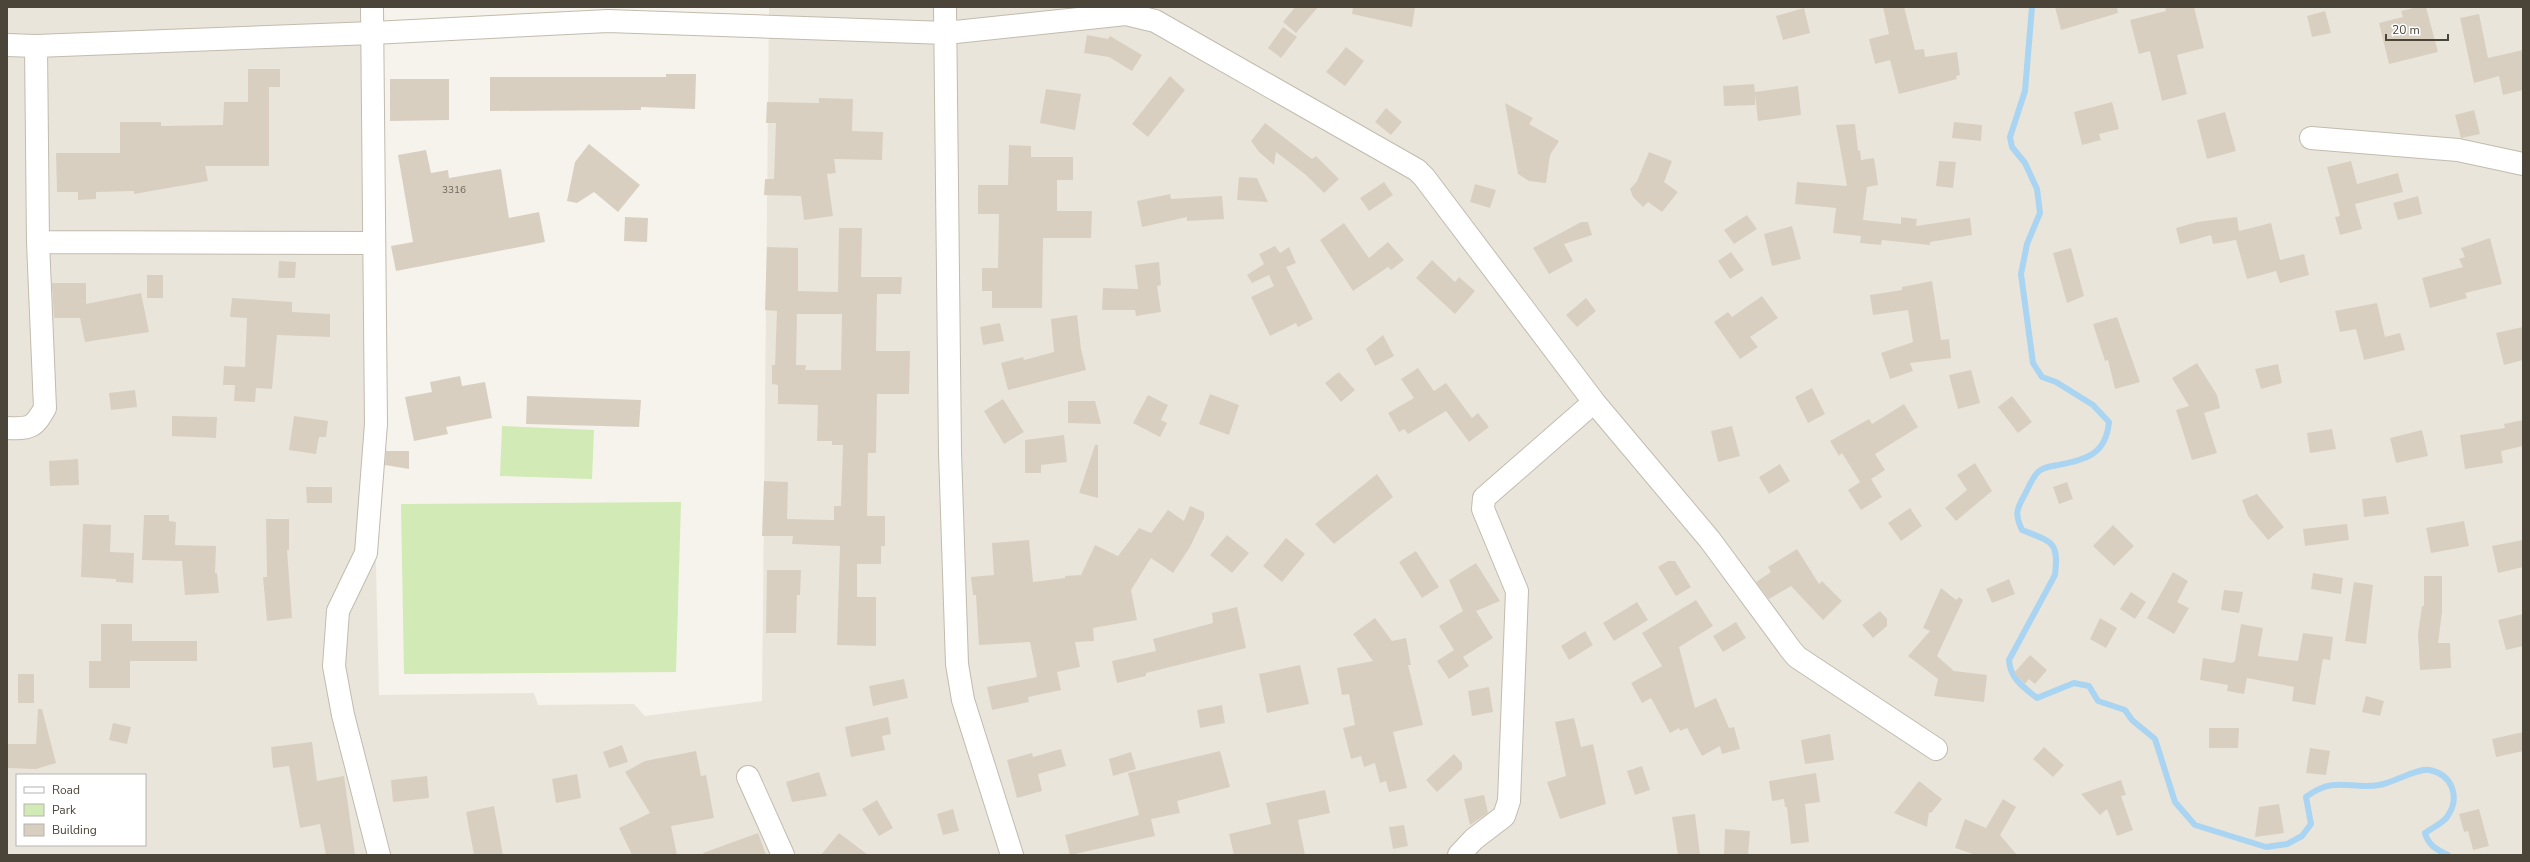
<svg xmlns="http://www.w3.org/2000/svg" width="2530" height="862" viewBox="0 0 2530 862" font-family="'Nunito Sans',sans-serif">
<rect width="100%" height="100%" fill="#f6f3ec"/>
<path fill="#eae5da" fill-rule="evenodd" d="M7,7H363L379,695L534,693L538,705L634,704L645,716L762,701L769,7H2523V855H7ZM17,775H145V845H17Z"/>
<path fill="#d2eab5" d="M502,426L594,430L592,479L500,476Z
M681,502L676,672L404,674L401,504Z"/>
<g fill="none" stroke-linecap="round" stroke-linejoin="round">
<path stroke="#a9d4f2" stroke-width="6" d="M2032,7L2025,91L2010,137L2012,147L2025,163L2037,189L2040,213L2027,244L2021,274L2033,363L2042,377L2056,382L2093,405L2109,422C2106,455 2086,459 2058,465C2052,466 2043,467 2038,472C2032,478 2028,489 2024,496C2016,510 2015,515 2022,530C2052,542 2059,541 2055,575L2009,660C2010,678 2023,687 2037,698L2074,683L2089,686L2098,701L2125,710L2132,720L2155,739L2175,802L2195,825L2266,847L2287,844L2302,836L2311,824L2306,797C2335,775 2350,790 2379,785C2393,783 2417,768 2429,770C2452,774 2461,797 2447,817C2443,823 2432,828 2425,833C2428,845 2437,850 2448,855"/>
</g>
<path fill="#d8cfc1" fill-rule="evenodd" d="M1295,7H1318L1296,33L1283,22Z
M1353,7H1415L1412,27L1352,14Z
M1883,7H1904L1915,50L1924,49L1925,57L1957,52L1960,75L1956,76L1957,79L1899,94L1890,60L1875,64L1869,39L1889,34Z
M2055,7H2117L2118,13L2061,30Z
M2165,7H2194L2204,48L2177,55L2187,94L2162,101L2150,51L2139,54L2130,20L2166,11Z
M2418,7H2426L2438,52L2389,64L2379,23L2403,17L2401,11Z
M1804,8L1810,33L1783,40L1776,16Z
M2325,11L2331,33L2312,37L2307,16Z
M2479,14L2488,58L2523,50V90L2503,95L2499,76L2474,83L2460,18Z
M1283,27L1297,37L1281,58L1268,48Z
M1087,35L1108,39L1110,36L1142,55L1132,71L1109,57L1084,53Z
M1346,47L1364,61L1345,86L1326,72Z
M248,69H280V87H269V166H205L208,181L134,194V191L96,192V199L78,200V192H57L56,153H120V122H161V126L223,125L224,102H248Z
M666,74H696L695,109L641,107V110L490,111V77H666Z
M1170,76L1185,90L1148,137L1132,124Z
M390,79H449V120L390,121Z
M1754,84L1755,92L1798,86L1801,115L1758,121L1755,94V105L1724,106L1723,86Z
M1046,89L1081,94L1075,130L1040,123Z
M819,98L853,99L852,131L883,132L882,160L834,159L836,173L827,174L833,216L804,220L801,196L764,195L765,179H774L776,123H766L767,102L819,103Z
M2112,102L2119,129L2099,134L2101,140L2082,145L2074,112Z
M1505,103L1533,118L1529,124L1559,141L1550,155L1546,183L1529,181L1518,174Z
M1386,108L1402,122L1391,135L1375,122Z
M2474,110L2480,134L2461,138L2455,115Z
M2225,112L2236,151L2207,159L2197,120Z
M1954,122L1982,125L1981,141L1952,138Z
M1265,123L1312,159L1316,156L1339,179L1324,193L1306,175L1276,152L1274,165L1259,152L1251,141Z
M1855,124L1858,151L1860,150L1861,160L1874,158L1878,185L1867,187L1863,220L1901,224V217L1917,219L1916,226L1970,218L1972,235L1930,242V245L1882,240L1881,245L1860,243L1861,236L1833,233L1836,208L1795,204L1797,182L1847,186L1836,125Z
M589,144L640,185L618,212L594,192L577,203L567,201L575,162Z
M1009,145L1031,146V157H1073V180H1057V211H1092L1091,238H1043L1042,308H992V291H982V268H998L999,214H978V185H1008Z
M426,150L431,173L448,170L449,178L501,169L509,218L539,212L545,242L396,271L391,246L413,242L398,155Z
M1649,152L1672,161L1664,182L1678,192L1662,212L1648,202L1643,207L1633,197L1630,189L1637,181Z
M1939,161L1956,162L1953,188L1936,186Z
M2351,161L2357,184L2398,173L2403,192L2355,204L2362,229L2340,235L2335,217L2340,216L2327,167Z
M1239,177L1257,178L1268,202L1237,200Z
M1384,182L1393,195L1369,211L1360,198Z
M1475,184L1496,190L1490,208L1470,202Z
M1170,194L1171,199L1222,196L1224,219L1187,221V217L1142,227L1137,201Z
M2418,196L2422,214L2398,220L2393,203Z
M1747,215L1757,229L1734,244L1724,230Z
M625,217L648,218L647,242L624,241Z
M2237,217L2239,231L2271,223L2280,260L2304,254L2309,275L2280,283L2276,271L2247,279L2236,240L2213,244L2211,235L2180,244L2176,228L2197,222Z
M1581,222H1588L1592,235L1564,244L1573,261L1549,274L1533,248Z
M1344,223L1369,258L1388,242L1404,260L1391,270L1388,267L1353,291L1320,240Z
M1792,226L1801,259L1772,266L1764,234Z
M839,228H862L861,277H902L901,294H877L876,351H910L909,394H877L876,453H868L867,516H885V546H881V564H857V597H876V646L837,645L840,546L792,544L793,536H762L764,481L788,482L787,519L834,520V506H841L843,445H832V441H817L818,405L778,404V385L772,384V365H775L777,311L765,310L767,247L798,248V291L838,292ZM797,314H842L841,370H805L806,365H796Z
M2490,238L2502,284L2465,293L2467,298L2430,308L2422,278L2463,267L2459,259L2465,257L2461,248Z
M1275,246L1280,253L1289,247L1296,263L1286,267L1313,319L1298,327L1296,323L1270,336L1251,297L1274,286L1269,275L1252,283L1247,275L1264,264L1259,254Z
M2071,248L2084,296L2067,303L2053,253Z
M1731,252L1744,270L1730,279L1718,261Z
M1432,260L1455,282L1459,277L1475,291L1455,314L1416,278Z
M279,261L296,262L295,278H278Z
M1159,262L1161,285L1157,286L1161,312L1136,316L1135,310H1102L1103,288L1138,289L1135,265Z
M147,275H163V298H147Z
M1932,281L1941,340L1949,339L1951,358L1910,363L1913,371L1890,379L1881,353L1913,342L1908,310L1873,315L1870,295L1902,290V287Z
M52,283H86V304L141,293L149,332L85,342L80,318H54Z
M1762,296L1778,318L1750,337L1758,347L1740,359L1714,322L1728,312L1732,317Z
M232,298L292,302V312L330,314V337L277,335L272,389L256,388L255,402L234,401L235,385H223L224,366L245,367L247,318L230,317Z
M1586,298L1596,311L1577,327L1566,315Z
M2377,303L2385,337L2400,333L2405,350L2364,360L2356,329L2340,332L2335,311Z
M1077,315L1081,349L1086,370L1008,390L1001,363L1023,357L1024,360L1054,352L1051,319Z
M2117,317L2140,382L2115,389L2108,360L2105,361L2093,324Z
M1000,323L1004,341L983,345L980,327Z
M2523,327V360L2504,365L2496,333Z
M1383,335L1394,356L1375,366L1366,349Z
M2197,363L2217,395L2220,408L2204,413L2217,453L2192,460L2176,410L2189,406L2172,378Z
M2278,364L2282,383L2261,389L2255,369Z
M1418,368L1434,391L1446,383L1472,418L1478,413L1489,427L1469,442L1446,411L1408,434L1404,429L1399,432L1388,413L1414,398L1401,379Z
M1971,370L1980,403L1958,409L1949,375Z
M1339,372L1355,390L1341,402L1325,383Z
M460,376L462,386L485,382L492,418L446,427L448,434L414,441L405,397L432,392L430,382Z
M1812,388L1825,414L1808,423L1795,397Z
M135,390L137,407L111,410L109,393Z
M1210,394L1239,405L1229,435L1199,424Z
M1148,395L1168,405L1161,420L1167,423L1160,437L1133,423Z
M527,396L641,400L639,427L526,424Z
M2012,396L2032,422L2018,433L1998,407Z
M1003,399L1024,432L1004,444L984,411Z
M1068,401H1095L1101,424L1068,423Z
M1904,404L1918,427L1875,454L1885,470L1871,479L1882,497L1861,510L1848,490L1860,482L1842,453L1839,456L1830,441L1869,419L1872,424Z
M172,416L217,417L216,438L172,436Z
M294,416L328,421L326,437H319L316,454L289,450Z
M2523,420V446L2501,451L2503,463L2465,469L2460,435L2505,428L2504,424Z
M1732,426L1740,456L1718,462L1711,431Z
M2332,429L2336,449L2310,453L2307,433Z
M2422,430L2428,456L2396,463L2390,438Z
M1064,435L1067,462L1041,465V473H1025V440Z
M1095,445H1098V498L1079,493Z
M386,451H409V469L385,465Z
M78,459L79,485L50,486L49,461Z
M1975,463L1992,491L1956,521L1945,508L1967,490L1957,475Z
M1780,464L1790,481L1769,494L1759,477Z
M1377,474L1393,497L1334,544L1315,524Z
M2067,482L2073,499L2059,504L2053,487Z
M306,487H332V503H307Z
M2257,494L2284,527L2268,540L2248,516L2242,500Z
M2386,496L2389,514L2364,517L2362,499Z
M1190,506L1204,512V518L1190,547L1173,573L1151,558L1131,590L1137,620L1093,628L1094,641L1075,642L1080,667L1057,672L1061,690L1028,697L1029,702L992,710L987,687L1037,677L1030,642L979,645L976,595H973L971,577L994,575L992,543L1029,540L1033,582L1065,578V576L1081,575L1095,545L1118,556L1139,528L1151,533L1168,510L1184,521Z
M1910,508L1922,526L1901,541L1888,523Z
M144,515H169V521L176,522L175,545L216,546L215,573H217L219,593L185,595L182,561L142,560Z
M266,519H289V550H287L292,618L267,621L263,577H267Z
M2464,521L2469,546L2431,553L2426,528Z
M83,524L111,525L110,552L134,553L133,583L116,582V579L81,577Z
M2347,524L2349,540L2305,546L2303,529Z
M2113,525L2134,546L2114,566L2093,546Z
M1227,535L1249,553L1232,573L1210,555Z
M1286,538L1305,554L1282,582L1263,566Z
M2523,540V567L2498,573L2492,546Z
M1797,549L1819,584L1822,581L1842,601L1823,620L1791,586L1769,599L1756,582L1771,572L1768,567Z
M1416,551L1439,587L1422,598L1399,562Z
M1668,561H1675L1691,587L1676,596L1658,567Z
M1476,563L1500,601L1476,611L1493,638L1463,657L1469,666L1449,679L1437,661L1454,650L1439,626L1463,611L1449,580Z
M767,570H801L800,595H797L796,633H766Z
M2173,572L2188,581L2177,602L2189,608L2174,634L2147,618Z
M2313,573L2343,578L2341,594L2311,589Z
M2424,576H2442V612L2438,643H2450L2451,668L2420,670L2418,634L2422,606H2424Z
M2009,579L2015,594L1992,603L1986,589Z
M2354,582L2373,585L2366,644L2345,641Z
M1941,588L1956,600L1959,597L1963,600L1937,656L1954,671L1987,675L1984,702L1934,696L1938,679L1908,656L1930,631L1923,628Z
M2224,590L2243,592L2239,613L2221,610Z
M2131,592L2146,602L2135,619L2120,609Z
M1696,600L1713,626L1679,647L1695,708L1716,698L1729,728L1734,727L1740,749L1722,754L1720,746L1702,756L1687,728L1680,731L1679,728L1670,733L1651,698L1642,703L1631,683L1662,666L1642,633Z
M1637,602L1648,620L1614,641L1603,623Z
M1237,607L1246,648L1146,673V676L1117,683L1112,661L1156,651L1153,639L1213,623L1212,613Z
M1880,611L1887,619V626L1873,638L1862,625Z
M2523,614V646L2506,650L2498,620Z
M1375,618L1392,641L1406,638L1411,665H1408L1423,725L1393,732L1407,788L1389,792L1386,781L1380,783L1375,763L1364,767L1361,756L1351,759L1343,728L1355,725L1349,694L1342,695L1337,668L1373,661L1353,634Z
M2100,618L2117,628L2106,648L2090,639Z
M1736,622L1746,638L1723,652L1713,636Z
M101,624H132V641H197V661H130V688H89V661H101Z
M2241,624L2263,628L2258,656L2298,661L2303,633L2333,637L2330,660L2323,659L2315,705L2292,701L2294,687L2247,678L2244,694L2227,691L2228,685L2200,680L2203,658L2232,663L2235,661Z
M1585,631L1593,645L1569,660L1561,646Z
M2030,655L2047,670L2035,684L2029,679L2025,684L2014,673Z
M1300,665L1309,704L1267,713L1259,674Z
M18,674H34V703H18Z
M904,679L908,698L873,706L869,686Z
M1489,687L1493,712L1472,716L1468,691Z
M2366,696L2384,701L2380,716L2362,712Z
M1222,705L1225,723L1200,728L1197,710Z
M38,709H42L56,763L36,769L7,768V744H36Z
M888,717L891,734L882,736L885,750L851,757L845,727Z
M1574,718L1581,747L1593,744L1606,804L1560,819L1547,782L1566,776L1555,722Z
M113,723L131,727L127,744L109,740Z
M2209,728H2239L2238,748H2209Z
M2523,732V751L2496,757L2492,739Z
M1830,734L1834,760L1805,764L1801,740Z
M312,742L317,781L344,776L355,855H326L320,824L300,828L289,766L273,768L271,747Z
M622,745L628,762L609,768L603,752Z
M2044,747L2064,765L2053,777L2033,759Z
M2310,748L2330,751L2326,775L2306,773Z
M1061,749L1066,766L1038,774L1042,791L1017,798L1007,760L1032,753L1033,757Z
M696,751L701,776L706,775L714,818L671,826L677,855H632L619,828L650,813L625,772L645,761Z
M1220,751L1230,787L1177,801L1180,813L1151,819L1155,836L1070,855L1065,835L1139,815L1128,773Z
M1131,752L1136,769L1113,776L1109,759Z
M1454,754L1462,763V769L1437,792L1426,780Z
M1642,766L1650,790L1635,795L1627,771Z
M819,772L827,796L792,802L786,782Z
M1816,773L1820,802L1805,804L1809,842L1791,844L1787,807H1785L1784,799L1772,801L1769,781Z
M577,774L581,798L556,803L552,779Z
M427,776L429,798L393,802L391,780Z
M2121,780L2126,795L2121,796L2133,830L2117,836L2107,809L2100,815L2081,794Z
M1919,781L1942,799L1931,813L1929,812L1927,827L1894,813Z
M1325,790L1330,813L1298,820L1305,855H1234L1229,834L1271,824L1266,803Z
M1484,795L1488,813L1470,825L1464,799Z
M2003,799L2016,807L2000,835L2017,855H1976L1955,848L1965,819L1986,828Z
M877,800L893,828L879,836L862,809Z
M2279,804L2284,833L2255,837L2259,807Z
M494,806L503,855H474L466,812Z
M953,809L959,831L943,835L937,814Z
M2479,809L2489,846L2473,850L2468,831L2464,832L2459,814Z
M1695,814L1700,855H1678L1672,817Z
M1404,825L1408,846L1393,849L1389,827Z
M1725,829L1750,831L1748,855H1724Z
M758,833L766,855H704L703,853Z
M839,833L868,855H821Z"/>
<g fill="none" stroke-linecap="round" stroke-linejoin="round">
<g stroke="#c2bbae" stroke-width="24">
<path id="street" d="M372,7L376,424L366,553L338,611L334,666L343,715L379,855
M945,7L950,452L957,664L963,700L1012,855
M7,45L36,46L373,33L608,21L946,33L1126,14L1155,21L1417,170L1424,177L1594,402L1710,540L1791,650L1797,657L1936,749
M2311,138L2458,150L2523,164
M38,242L373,243
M7,428C30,429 34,428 45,408L38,242L36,46
M748,777L783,855
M1459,855L1474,839L1504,816L1509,801L1517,591L1483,509L1484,498L1594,402"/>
</g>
<use href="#street" stroke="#fff" stroke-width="22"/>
</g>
<g text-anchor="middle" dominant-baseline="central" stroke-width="3.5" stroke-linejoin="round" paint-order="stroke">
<g font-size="10" fill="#6e675b">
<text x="454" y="190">3316</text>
</g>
</g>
<rect width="2530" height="862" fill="none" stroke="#4b4439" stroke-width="16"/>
<rect x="16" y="774" width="130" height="72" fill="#ffffff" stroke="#b7b4b0"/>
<rect x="24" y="787" width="20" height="6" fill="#ffffff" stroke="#b7b4b0"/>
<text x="52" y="794" font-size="12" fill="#4b4439">Road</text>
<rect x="24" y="804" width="20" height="12" fill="#d2eab5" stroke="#b7b4b0"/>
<text x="52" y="814" font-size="12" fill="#4b4439">Park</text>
<rect x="24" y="824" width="20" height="12" fill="#d8cfc1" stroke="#b7b4b0"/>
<text x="52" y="834" font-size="12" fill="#4b4439">Building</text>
<path d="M2386 34v6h62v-6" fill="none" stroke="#4b4439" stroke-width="2"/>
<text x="2392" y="34" font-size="12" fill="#4b4439" stroke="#ffffff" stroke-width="3" paint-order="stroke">20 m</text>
</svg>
